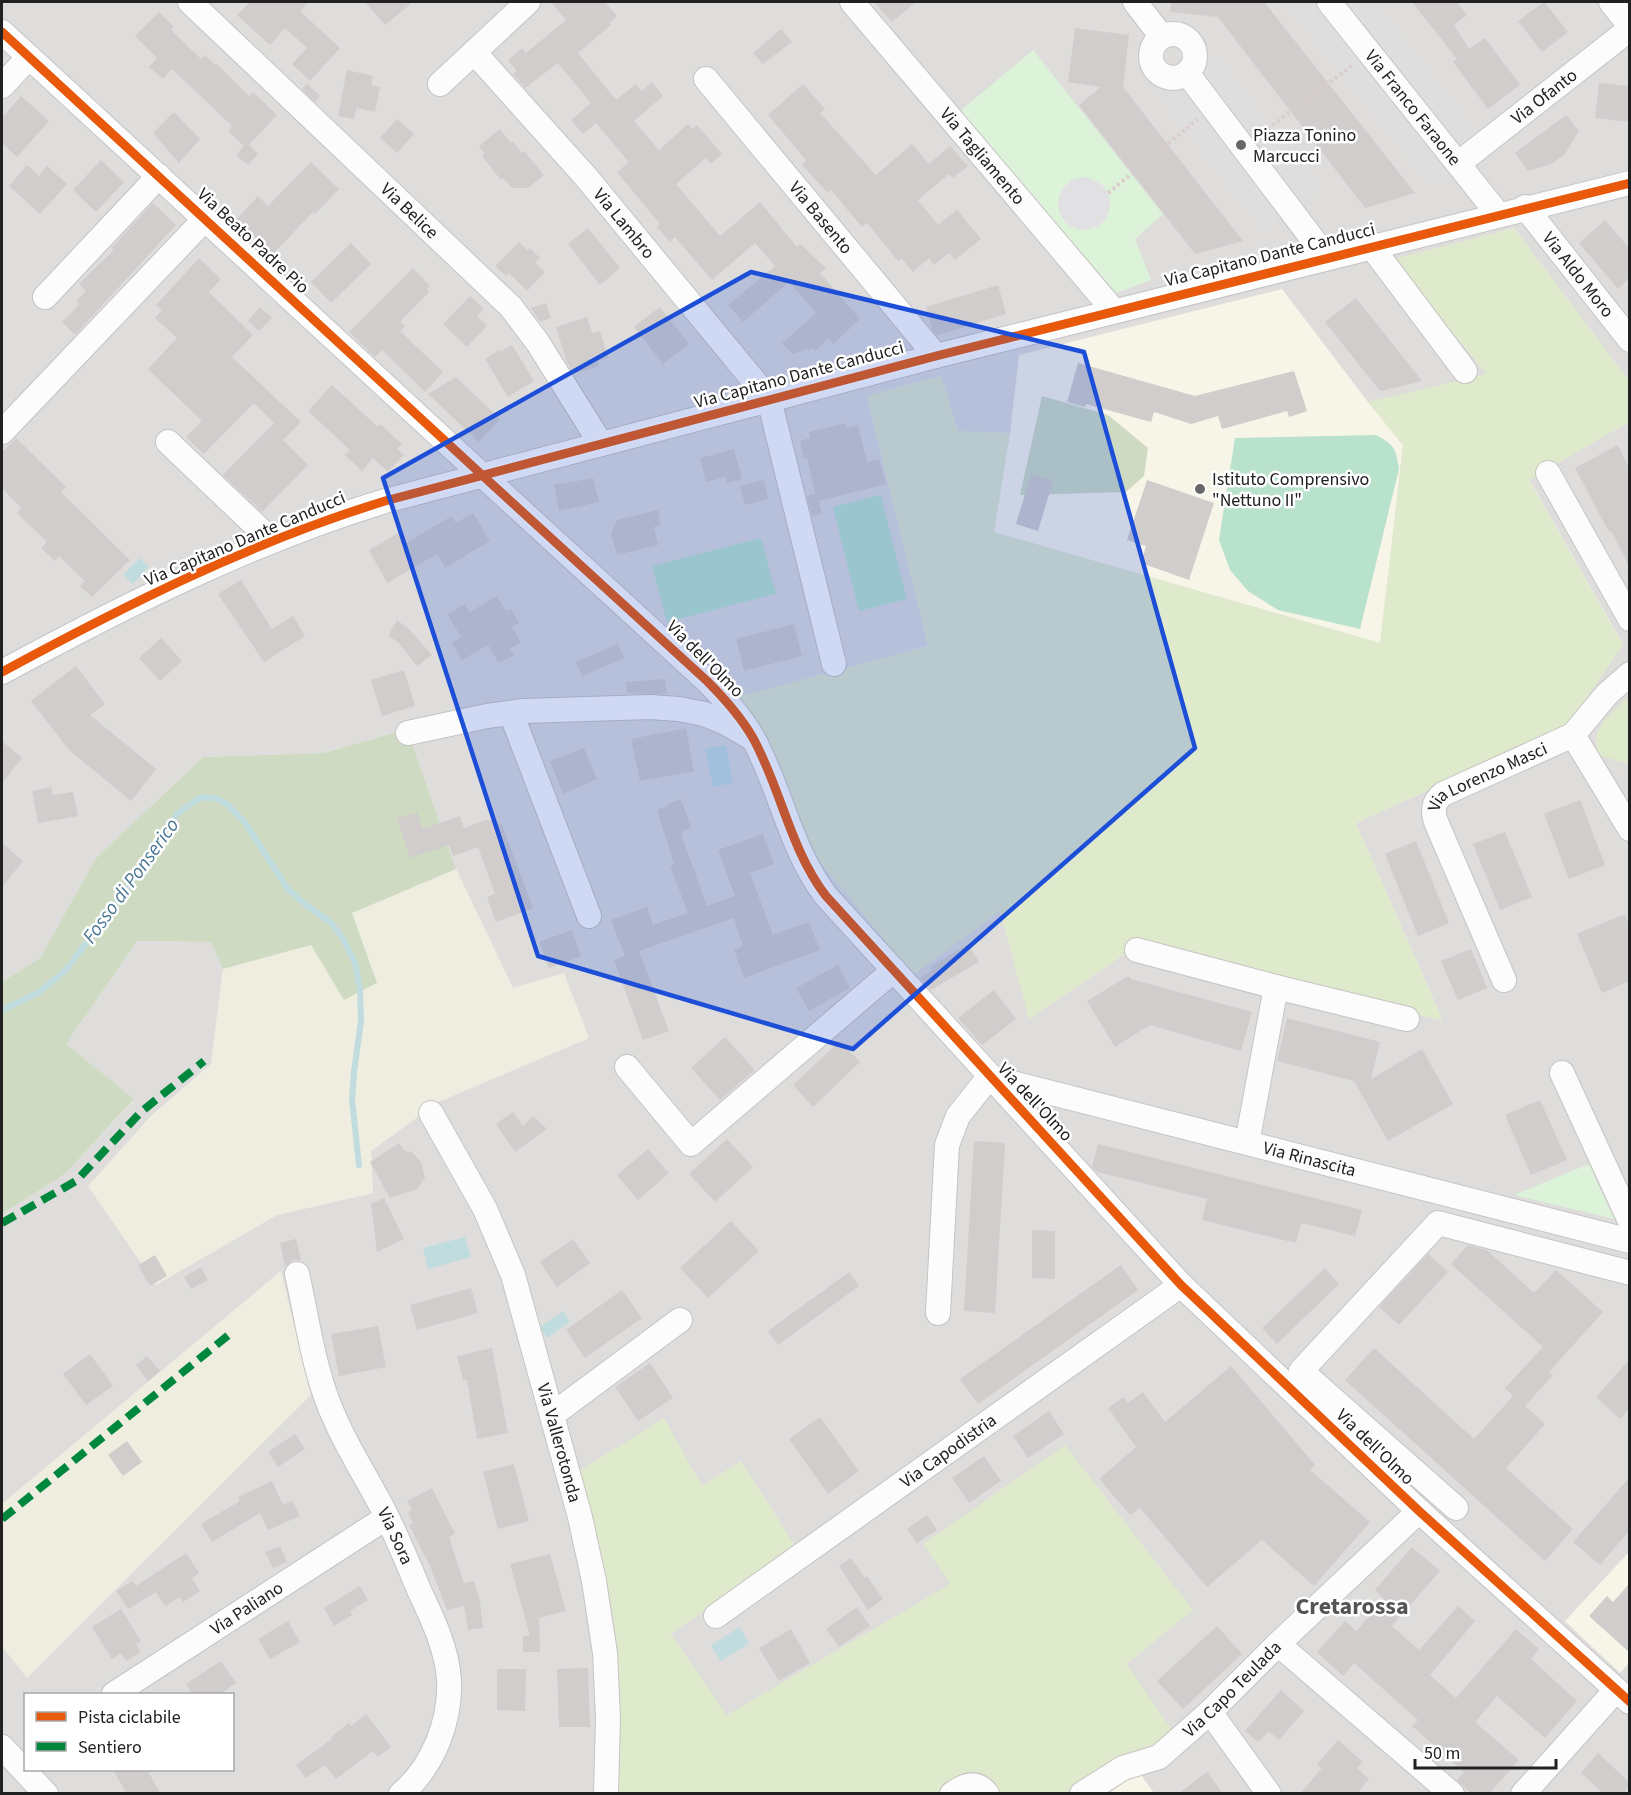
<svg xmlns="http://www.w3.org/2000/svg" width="1631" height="1795" viewBox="0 0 1631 1795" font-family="'Source Sans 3',sans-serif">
<rect width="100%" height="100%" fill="#efedeb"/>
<path fill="#dedddc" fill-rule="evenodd" d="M2,2H1629V381L1514,228L1394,260L1487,374L1403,445L1381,643L958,431L941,376L867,396L928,646L739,697L1000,911L1144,941L1443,1021L1356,823L1567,727L1623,644L1529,479L1629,422V1793H2V1646L27,1677L281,1271L2,1504V1214L66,1173L134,1100L66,1044L137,941L212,942L223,969L211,1064L150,1117L156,1284L277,1215L372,1193L371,1151L438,1102L589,1038L513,988L456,869L407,729L324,753L203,757L96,858L40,958L2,982ZM26,1694H232V1770H26Z"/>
<path fill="#f7f4e8" d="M1282,289L1368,402L1403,445L1381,643L994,532L1010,433L1019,355Z
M1629,1552V1663L1620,1673L1565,1621Z
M1139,1772L1154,1793L1108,1794Z"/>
<path fill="#eeeddf" d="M456,869L513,988L564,973L589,1038L438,1102L371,1151L373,1193L277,1215L156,1285L88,1186L150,1117L211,1064L223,969L311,945L345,999L377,983L352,913Z
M281,1271L311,1395L27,1678L2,1646V1504Z"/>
<path fill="#dfe9cc" d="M1514,228L1629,381V422L1529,480L1623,645L1567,727L1356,823L1443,1021L1144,941L1029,1019L1000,911L913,975L812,852L762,731L738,697L928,646L867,396L941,376L958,431L1010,433L994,532L1380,643L1403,445L1368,402L1486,374L1394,259Z
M1629,696V764L1597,755L1596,735L1603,722Z
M664,1418L702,1486L741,1461L796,1547L671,1634L727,1715L950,1584L923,1544L1065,1445L1193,1610L1127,1664L1176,1736L1116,1760L1064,1793H616L618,1667L602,1564L579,1471Z"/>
<path fill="#cedbc2" d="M1042,396L1108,415L1148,448L1144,476L1126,492L1020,495Z
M407,729L456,869L352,913L377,983L344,1000L311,945L223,969L211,942L137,941L66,1044L134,1099L66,1173L2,1214V982L40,958L96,858L203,757L324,753Z"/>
<path fill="#dcf2d9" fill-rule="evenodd" d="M1033,50L1163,214L1135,239L1151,280L1116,293L960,111ZM1087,177L1103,186L1110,201L1094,228L1078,230L1070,181L1079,178Z
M1589,1164L1614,1219L1514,1195Z"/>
<path fill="#b9e2cc" d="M1376,435C1395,445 1396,449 1399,469L1360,629L1278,610L1248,591L1230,570L1219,540L1235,438Z
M881,495L907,599L859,611L833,507Z
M761,538L776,594L667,622L652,566Z"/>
<path fill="#dfdede" d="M1288,2H1371L1483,144L1432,184Z
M1216,60L1317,189L1266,229L1165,100Z"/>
<path fill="#e1e1e4" d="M1058 204a26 26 0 1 1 52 0a26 26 0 1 1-52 0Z"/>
<path fill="#c1dcdf" d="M140,558L149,567L133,584L123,575Z
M726,745L733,783L713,787L705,749Z
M465,1237L471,1257L428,1269L423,1248Z
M563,1311L570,1321L547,1338L540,1327Z
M739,1627L749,1643L721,1661L711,1646Z"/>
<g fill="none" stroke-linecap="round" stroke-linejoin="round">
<path stroke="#c1dcdf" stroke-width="6" d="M2,1010L38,993L66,970L128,887L177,814L198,799L205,797L218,799L228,805L246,824L287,888L300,900L331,923L342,937L355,963L360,988L361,1021L354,1072L352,1100L359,1165"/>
</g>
<path fill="#d0cdcc" d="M250,2H309L300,11L340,48L310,81L292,64L307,48L285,28L270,45L237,15Z
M365,2H413L385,25Z
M551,2H605L617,16L609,23L611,25L578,53L616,100L636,84L642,91L652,82L663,96L634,121L659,150L688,124L692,129L697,125L722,154L711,164L706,158L676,184L720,236L760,202L797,247L800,244L826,268L820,273L860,319L833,344L829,338L815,351L812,348L809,351L807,348L803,351L792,354L782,343L816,313L789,282L743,322L728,305L775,266L755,243L712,280L675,237L670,242L657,227L660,224L617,172L629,162L596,123L583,134L571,120L591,103L558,63L525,88L513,74L517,71L508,60L522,48L526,53L566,20Z
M874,2H916L892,22Z
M1171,2H1264L1415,193L1365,208L1218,17L1170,12Z
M1412,2H1457L1467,15L1454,25L1469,49L1485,38L1520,85L1488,109L1453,62L1457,59Z
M1544,2L1568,32L1542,52L1518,21Z
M159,12L174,27L171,30L201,59L205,55L215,65L217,64L249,96L253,92L277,115L249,145L258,154L248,165L236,155L244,146L228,131L232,126L172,69L163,79L149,67L157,58L135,36Z
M1075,28L1129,35L1123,87L1243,241L1195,254L1079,105L1101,87L1068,82Z
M781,29L792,42L763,64L753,53Z
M347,70L373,76L371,85L380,87L375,112L357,108L354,119L338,116Z
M1599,83L1629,86V122L1595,118Z
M307,84L320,96L315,102L302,89Z
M803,84L825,109L820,113L876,175L912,144L929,164L950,146L968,166L953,178L949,174L918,200L938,225L957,210L981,239L955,260L949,253L934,265L929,258L913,272L902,259L898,261L867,223L862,227L831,190L828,193L802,165L806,160L768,115Z
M21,96L49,121L17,157L2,143V118Z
M174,112L200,139L179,163L153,133Z
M1566,115L1579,131L1565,154L1551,164L1528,171L1515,153Z
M397,119L414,134L397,153L380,138Z
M500,129L511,143L513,142L522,153L524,151L544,175L528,188H512L503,178L501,180L482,156L485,154L479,146Z
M101,160L124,182L96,212L73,190Z
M311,162L339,189L315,214L313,212L273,254L236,220L258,196L268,206Z
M27,165L39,176L47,166L67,184L40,214L9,186Z
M153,203L176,225L75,335L62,322L79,305L76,301L86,291L79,284L114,250L111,248Z
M1605,220L1629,248V278L1618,289L1579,243Z
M588,228L620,268L600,285L568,244Z
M519,242L527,250L530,248L540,258L535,263L545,272L527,291L509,273L506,276L495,266Z
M351,243L371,264L331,303L311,282Z
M199,258L221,279L209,292L253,335L232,357L301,422L283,440L308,465L262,512L223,475L274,423L254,403L204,454L186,437L202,421L148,369L177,338L155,318L162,310L156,305Z
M413,268L430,286L427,289L429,292L400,322L405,326L400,331L443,372L425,392L382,350L375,357L349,332Z
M998,285L1006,314L937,335L933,331L926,307Z
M470,296L484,309L477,316L487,326L467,347L443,324Z
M1356,298L1422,381L1380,391L1325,322Z
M546,303L551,318L540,322L531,308Z
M260,307L272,318L259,331L248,321Z
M660,307L689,344L663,364L634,327Z
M587,317L592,333L600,331L608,358L598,361L599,366L574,374L567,363L556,327Z
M512,345L534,381L508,397L485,359L499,350L500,352Z
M1078,363L1195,396L1294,371L1307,411L1289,417L1287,411L1222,429L1218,416L1191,424L1154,412L1151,422L1086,404L1085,407L1067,402Z
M456,377L500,419L479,442L428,394Z
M332,385L378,427L380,424L402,444L397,449L404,455L388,472L373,458L362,471L345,455L350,450L308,411Z
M846,423V428L858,425L867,462L879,459L886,484L819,501L822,514L812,516L807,496L815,494L807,458L804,459L800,441L810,438L809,432Z
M16,438L66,487L61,492L130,560L92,597L80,586L85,581L59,556L55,561L41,548L47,542L17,513L21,508L2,488V452Z
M1618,445L1629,468V566L1611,531L1609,532L1575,468Z
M734,449L742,479L727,483L726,477L706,482L700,458Z
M1031,474L1053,481L1038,531L1016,524Z
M593,478L599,502L559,511L554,485Z
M764,480L768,499L745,505L740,486Z
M1147,480L1214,503L1189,580L1141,563L1146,546L1127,540Z
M658,510L661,525L654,527L658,545L617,555L611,533L617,520Z
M473,513L490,541L445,568L437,554L387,583L369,550L400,532L406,543L452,516L456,523Z
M241,580L272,629L293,616L305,636L264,662L218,594Z
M497,596L506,611L511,609L519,623L512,627L521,642L510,649L514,655L499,663L488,645L462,660L452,643L461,637L447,614L465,604L470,612Z
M397,620L409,629L432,655L417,666L398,642L388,636Z
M794,624L802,656L744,671L736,639Z
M161,638L182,661L160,681L139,658Z
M618,644L624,658L582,676L576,662Z
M76,666L105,704L90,715L156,769L131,801L69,750L31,701Z
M404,670L415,706L382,716L371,680Z
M665,679L667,694L627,693L626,682Z
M686,728L694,771L640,781L631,739Z
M2,741L22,758L2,783Z
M584,748L597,779L563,794L550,761Z
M51,787L53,795L73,792L78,816L38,823L32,791Z
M681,799L691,828L682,831L683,834H681L707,906L735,896L718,850L763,834L774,864L750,873L773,935L809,922L820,950L744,978L734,950L743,946L734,918L639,951L669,1031L643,1040L614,960L625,956L611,920L647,907L653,925L688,913L670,866L674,864L657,810L668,806L667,804Z
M1580,800L1605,865L1569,879L1544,814Z
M417,812L423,829L460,816L464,828L486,820L494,821L502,825L533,908L496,922L487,897L495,894L478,847L453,856L449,845L410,858L397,819Z
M1505,832L1532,897L1500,910L1473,844Z
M1416,841L1449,923L1418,936L1385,854Z
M2,843L23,861L2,887Z
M1625,914L1629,925V981L1602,993L1577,934Z
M572,930L581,956L549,968L539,942Z
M968,944L979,962L931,990L920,978L932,970L930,967Z
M1471,949L1487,988L1458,1000L1441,961Z
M838,965L850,988L809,1011L796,988Z
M1128,976L1131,979L1252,1012L1241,1051L1150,1025L1115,1047L1087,1001Z
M994,990L1016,1019L982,1045L958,1018Z
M1287,1018L1380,1042L1371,1079L1422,1049L1453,1104L1388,1141L1354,1081L1277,1061Z
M725,1037L755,1070L720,1100L691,1068Z
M840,1041L860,1062L813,1107L793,1085Z
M1540,1100L1567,1160L1531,1175L1505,1115Z
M513,1112L523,1126L533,1116L547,1129L515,1152L496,1124Z
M727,1139L753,1167L715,1202L689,1174Z
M974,1141L1005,1143L995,1313L964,1311Z
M399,1143L405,1151L412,1152L421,1162L425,1178L417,1189L390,1198L370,1162Z
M1098,1144L1362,1210L1355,1236L1301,1223L1296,1243L1202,1220L1207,1199L1097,1172L1092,1167Z
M648,1149L669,1173L638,1200L617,1175Z
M384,1198L404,1239L377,1252L371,1204Z
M731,1221L759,1251L708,1298L680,1268Z
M1032,1230L1055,1231V1279L1032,1278Z
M296,1239L301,1260H293L285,1266L280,1243Z
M573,1239L590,1263L557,1287L540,1262Z
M1468,1245L1487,1250L1534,1293L1556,1270L1603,1312L1549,1372L1553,1375L1525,1406L1545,1424L1506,1468L1573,1529L1545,1561L1345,1380L1374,1348L1474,1439L1513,1396L1505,1388L1543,1347L1451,1264Z
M1428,1254L1448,1272L1399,1325L1379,1307Z
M155,1255L167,1276L150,1286L138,1265Z
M1121,1265L1138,1290L978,1404L960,1379Z
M201,1267L208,1280L191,1289L184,1277Z
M1325,1268L1339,1284L1277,1344L1262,1328Z
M849,1272L859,1286L778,1345L768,1331Z
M471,1288L478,1313L417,1330L410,1305Z
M622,1290L642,1318L585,1358L566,1330Z
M378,1326L386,1367L339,1376L331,1334Z
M492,1348L508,1433L477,1439L467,1380H463L457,1356Z
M90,1354L113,1386L86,1405L63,1374Z
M147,1356L160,1371L148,1381L136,1365Z
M1629,1360V1409L1620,1419L1596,1397Z
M650,1363L673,1398L638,1421L615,1387Z
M1231,1366L1315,1465L1310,1470L1370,1522L1314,1586L1262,1540L1207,1587L1140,1508L1130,1515L1099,1479L1136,1447L1108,1408L1124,1397L1128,1403L1143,1392L1165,1422Z
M1049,1411L1064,1434L1028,1458L1013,1436Z
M820,1417L859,1471L828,1494L789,1439Z
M295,1434L305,1449L278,1467L268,1452Z
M127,1441L142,1462L123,1476L108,1455Z
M984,1456L1001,1481L969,1503L952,1478Z
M514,1464L529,1521L498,1529L483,1472Z
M1629,1478V1531L1600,1565L1573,1542Z
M272,1481L283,1505L292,1501L300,1516L268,1530L260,1513L212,1542L201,1524L240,1501L238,1497Z
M432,1488L455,1534L449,1537L464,1583L474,1581L480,1602L483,1628L468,1630L464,1606L447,1610L430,1566L409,1525L413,1523L408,1512L412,1510L407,1501Z
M927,1515L937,1530L917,1543L907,1529Z
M280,1546L287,1562L273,1568L265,1552Z
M1412,1547L1440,1571L1392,1626L1419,1650L1458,1606L1475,1621L1430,1675L1456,1698L1516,1629L1539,1649L1531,1659L1577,1701L1545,1738L1497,1696L1475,1722L1519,1760L1489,1794H1472L1463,1786L1457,1780L1464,1772L1412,1726L1418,1720L1354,1663L1343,1676L1317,1652L1345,1621L1356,1631L1384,1599L1375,1590Z
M186,1553L199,1573L192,1578L200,1591L183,1602L180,1597L165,1606L156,1592L128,1609L116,1591L132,1581L136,1586Z
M550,1554L566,1611L539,1618L540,1652H523V1636H530L510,1564Z
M851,1558L865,1578L867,1576L883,1599L868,1610L839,1566Z
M1629,1584V1652L1589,1616L1607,1596L1613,1602Z
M360,1586L368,1600L350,1611L352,1615L334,1626L324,1608Z
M857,1607L870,1626L839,1647L826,1629Z
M121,1609L141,1641L136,1644L141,1652L126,1661L121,1653L112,1659L92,1627Z
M288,1621L300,1642L270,1659L258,1639Z
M1217,1626L1242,1654L1183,1709L1157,1681Z
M791,1629L810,1663L779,1681L759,1648Z
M221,1661L236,1683L219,1695H193L186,1684Z
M588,1668L590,1727H559L557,1669Z
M497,1669H526L525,1711L497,1710Z
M1281,1690L1304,1711L1279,1740L1269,1731L1258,1742L1245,1731Z
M366,1714L391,1747L378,1757L373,1751L336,1779L325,1765L306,1778L296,1765L332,1739L331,1737L349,1723L351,1726Z
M1338,1740L1363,1762L1357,1768L1369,1779L1357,1794H1300L1322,1768L1317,1764Z
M1598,1753L1629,1782V1786L1623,1794H1604L1581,1773Z
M113,1770H147L161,1794H127Z
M1207,1772L1223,1794H1178Z"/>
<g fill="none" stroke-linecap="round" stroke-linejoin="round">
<g stroke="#c5c4c3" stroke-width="26">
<g id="minor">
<path id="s1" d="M190,2L511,307L538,343L601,444"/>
<path id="s2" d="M852,2L1114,311"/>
<path d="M1135,2L1162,37"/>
<path id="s3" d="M1329,2L1498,214"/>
<path d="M1611,2L1630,26"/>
<path d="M2,32L482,475L707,681C724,698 741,717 753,738C781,789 790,849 826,896L1181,1285L1419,1511L1630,1702"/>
<circle cx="1173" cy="56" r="22"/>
<path id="s4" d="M474,52L586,177L769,399L834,664"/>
<path d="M1187,73L1327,258"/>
<path id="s5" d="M706,79L936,356"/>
<path d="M440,84L528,2"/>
<path d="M2,86L29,57"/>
<path id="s6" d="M1459,163L1630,29"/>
<path id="s7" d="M1525,207L1630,340"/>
<path d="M1371,246L1465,371"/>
<path d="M45,297L159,176"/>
<path d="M2,432L205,219"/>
<path d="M168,442L272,541"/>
<path d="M1548,473L1630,619"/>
<path d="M2,672C124,606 251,542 385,501L936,356L1630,183"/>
<path d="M511,713L589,916"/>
<path d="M408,733L487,716L523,711L650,707L679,709L704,714L724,722L748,736"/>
<path d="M1573,735L1630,829"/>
<path d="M1137,950L1276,987L1407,1019"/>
<path id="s8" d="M1504,980L1436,822C1432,810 1433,802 1443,794L1573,735L1607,694L1630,674"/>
<path d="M627,1067L691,1144L894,970"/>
<path d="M1562,1073L1630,1221"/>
<path id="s9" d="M431,1113L485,1209L513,1275L580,1517L594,1581L605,1653L608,1718L606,1794"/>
<path d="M1247,1143L1276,987"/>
<path id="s10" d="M297,1274C308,1322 314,1374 335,1419C349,1451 368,1480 384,1511C397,1537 408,1563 419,1590C432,1618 447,1648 449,1680C451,1721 433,1767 401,1794"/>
<path id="s11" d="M938,1313L947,1145L958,1116L989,1077L1630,1241"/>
<path d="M552,1415L680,1320"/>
<path d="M1456,1508L1301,1371L1438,1223L1630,1273"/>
<path id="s12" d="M716,1616L1181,1285"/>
<path d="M1278,1644L1452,1794"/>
<path id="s13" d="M114,1694L378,1523"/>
<path d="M1210,1712L1269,1794"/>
<path d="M2,1747L46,1794"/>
<path d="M952,1794C964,1785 976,1780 987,1794"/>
<path id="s14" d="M1082,1794L1123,1768L1159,1757L1210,1712L1278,1644L1419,1511"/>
<path d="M1523,1794L1616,1690"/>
</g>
</g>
<path stroke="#dbcdce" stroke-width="4" stroke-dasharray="3 3" stroke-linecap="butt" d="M1258,136L1353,65
M1108,193L1198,119"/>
<use href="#minor" stroke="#fdfcfc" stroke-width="24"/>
<path stroke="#00873e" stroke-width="8" stroke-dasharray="15 8" stroke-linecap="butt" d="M2,1223L76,1181L141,1112L204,1061
M2,1519L231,1333"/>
<g stroke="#fff" stroke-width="13">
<path id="cycleway" d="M2,32L482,475L707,681C724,698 741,717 753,738C781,789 790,849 826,896L1181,1285L1419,1511L1630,1702
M2,672C124,606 251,542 385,501L936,356L1630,183"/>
</g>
<use href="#cycleway" stroke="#e8590c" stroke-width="9"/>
</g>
<path fill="#1d4ed8" fill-opacity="0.2" stroke="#1d4ed8" stroke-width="4.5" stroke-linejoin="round" d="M751,272L1084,352L1195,748L853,1049L538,956L383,478Z"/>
<g fill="#696868" stroke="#fff" stroke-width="2">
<circle cx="1241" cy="145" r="6"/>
<circle cx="1200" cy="489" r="6"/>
</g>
<g text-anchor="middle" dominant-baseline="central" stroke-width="5" stroke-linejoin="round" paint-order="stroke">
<g font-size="18" fill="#212121" stroke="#fff">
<text stroke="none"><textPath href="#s6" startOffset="108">Via Ofanto</textPath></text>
<text stroke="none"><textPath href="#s3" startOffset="135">Via Franco Faraone</textPath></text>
<text stroke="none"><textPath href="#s2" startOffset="202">Via Tagliamento</textPath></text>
<text stroke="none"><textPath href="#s1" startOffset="303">Via Belice</textPath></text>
<text stroke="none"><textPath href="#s5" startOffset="180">Via Basento</textPath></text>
<text stroke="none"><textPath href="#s4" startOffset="228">Via Lambro</textPath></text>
<text transform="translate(253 241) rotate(43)">Via Beato Padre Pio</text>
<text transform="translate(1270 255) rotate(-14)">Via Capitano Dante Canducci</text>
<text stroke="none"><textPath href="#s7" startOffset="86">Via Aldo Moro</textPath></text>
<text transform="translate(799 375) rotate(-15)">Via Capitano Dante Canducci</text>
<text transform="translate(245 539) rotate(-23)">Via Capitano Dante Canducci</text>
<text transform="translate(705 659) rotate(45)">Via dell'Olmo</text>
<text stroke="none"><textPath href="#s8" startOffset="250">Via Lorenzo Masci</textPath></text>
<text transform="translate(1035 1102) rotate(47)">Via dell'Olmo</text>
<text stroke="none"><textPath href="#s11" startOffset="580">Via Rinascita</textPath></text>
<text stroke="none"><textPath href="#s9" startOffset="356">Via Vallerotonda</textPath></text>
<text transform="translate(1375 1447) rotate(44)">Via dell'Olmo</text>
<text stroke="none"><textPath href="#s12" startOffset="285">Via Capodistria</textPath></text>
<text stroke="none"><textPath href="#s10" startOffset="282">Via Sora</textPath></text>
<text stroke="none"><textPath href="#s13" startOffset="158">Via Paliano</textPath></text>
<text stroke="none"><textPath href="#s14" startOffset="186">Via Capo Teulada</textPath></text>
</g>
<g font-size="18" fill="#212121" stroke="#fff" text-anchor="start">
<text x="1253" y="135">Piazza Tonino<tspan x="1253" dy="21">Marcucci</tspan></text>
<text x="1212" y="479">Istituto Comprensivo<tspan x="1212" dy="21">"Nettuno II"</tspan></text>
</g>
<g font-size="20" font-style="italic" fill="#4a7794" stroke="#fff">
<text transform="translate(131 881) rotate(-54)">Fosso di Ponserico</text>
</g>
<g font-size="24" font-weight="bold" fill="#545454" stroke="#fff">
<text x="1352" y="1606">Cretarossa</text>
</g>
</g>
<rect width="1631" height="1795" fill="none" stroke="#212121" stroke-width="6"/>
<rect x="24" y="1693" width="210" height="78" fill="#ffffff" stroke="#a6a6a6" stroke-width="1.5"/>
<rect x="36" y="1712" width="30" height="9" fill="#e8590c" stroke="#a6a6a6" stroke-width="1.5"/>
<text x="78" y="1723" font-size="18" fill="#212121">Pista ciclabile</text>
<rect x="36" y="1742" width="30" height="9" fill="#00873e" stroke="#a6a6a6" stroke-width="1.5"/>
<text x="78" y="1753" font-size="18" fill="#212121">Sentiero</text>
<path d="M1415 1759v9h141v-9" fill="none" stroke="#212121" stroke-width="3"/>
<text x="1424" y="1759" font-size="18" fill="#212121" stroke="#ffffff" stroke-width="4.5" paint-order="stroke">50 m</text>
</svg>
